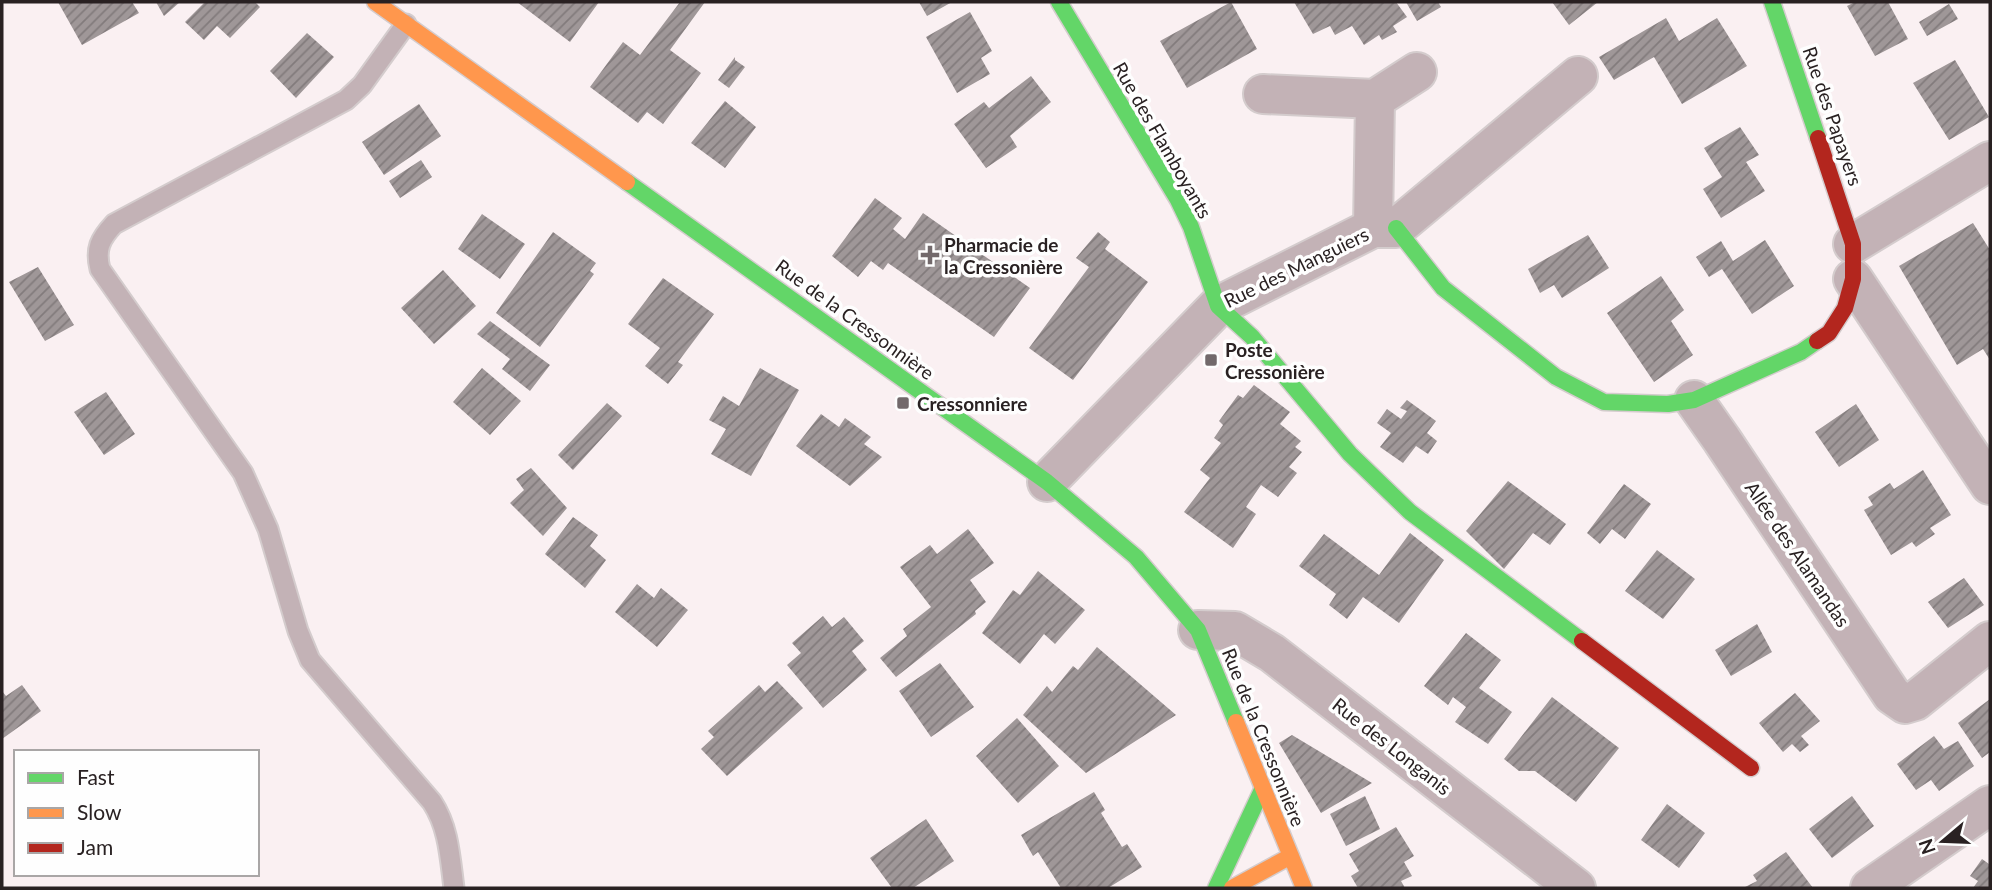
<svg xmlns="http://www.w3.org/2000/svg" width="1992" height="890" viewBox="0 0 1992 890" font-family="Lato,sans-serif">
<defs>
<pattern id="building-hatch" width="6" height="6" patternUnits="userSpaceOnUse" patternTransform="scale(1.75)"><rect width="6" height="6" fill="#9f9798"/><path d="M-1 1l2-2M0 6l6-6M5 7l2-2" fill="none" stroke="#827b7c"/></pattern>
</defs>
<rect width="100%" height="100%" fill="#faf0f2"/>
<path fill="url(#building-hatch)" d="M58,2H132L139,13L82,45Z
M156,2H180L164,16Z
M205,2H255L260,7L230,38L217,26L204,40L185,22Z
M517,2H599L570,42Z
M680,2H705L670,50L701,73L663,124L647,112L638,123L590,87L623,42L640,55Z
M919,2H952L927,16Z
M1231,2L1257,49L1187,88L1160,41Z
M1294,2H1396L1407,17L1393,26L1397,32L1382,40L1379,35L1364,45L1352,26L1335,35L1330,26L1313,34Z
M1406,2H1438L1441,7L1417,21Z
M1552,2H1598L1569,25Z
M1855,2H1888L1908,39L1875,56L1847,6Z
M1949,4L1958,19L1927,36L1919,22Z
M970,12L992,51L981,58L990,74L957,93L926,37Z
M1666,18L1679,41L1717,18L1747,66L1682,104L1654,57L1614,80L1599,57Z
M307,33L334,57L296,98L270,71Z
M735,57V60L745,67L729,88L718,80Z
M1955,60L1989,117L1949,140L1913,83Z
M1031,76L1051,102L1010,136L1017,147L986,168L954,124L984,102L989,108Z
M725,101L756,127L725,168L691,143Z
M419,104L441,136L384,175L362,142Z
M1740,127L1759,155L1746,162L1765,191L1721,218L1703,189L1722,177L1704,148Z
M421,160L432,177L400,198L389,181Z
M875,198L902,218L893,229L905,239L923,213L1030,288L994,337L888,263L883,270L871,261L858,277L832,256Z
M482,214L525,244L500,279L458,249Z
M1973,223L1990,250V360L1983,349L1957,365L1899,266Z
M553,232L596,263L590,271L594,274L540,347L496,313Z
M1098,232L1110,242L1105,249L1148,282L1073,380L1029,348L1089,267L1076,258Z
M1588,235L1609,268L1562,298L1554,285L1540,293L1528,269Z
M1765,240L1794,286L1752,314L1722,269L1709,277L1696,257L1721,241L1733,261Z
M38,267L74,325L45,341L9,282Z
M443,270L476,306L434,344L401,308Z
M1661,276L1684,310L1671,321L1693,355L1654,382L1607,313Z
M663,278L714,314L678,362L683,365L668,384L645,366L660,348L628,324Z
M490,321L550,365L530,391L502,369L510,359L477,334Z
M482,368L521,401L490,435L453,402Z
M760,368L799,390L751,476L711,454L726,429L709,420L723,396L739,406Z
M1254,385L1290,412L1280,424L1301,441L1295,447L1302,452L1289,467L1297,473L1278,497L1261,485L1246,507L1256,514L1233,548L1184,512L1210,478L1200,470L1221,443L1214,438L1223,425L1219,421L1238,395L1243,398Z
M106,392L135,434L104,455L74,412Z
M1407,400L1436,421L1427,433L1437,441L1428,454L1416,446L1403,463L1380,447L1391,433L1377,423L1387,409L1401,419L1407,411L1400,408Z
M607,403L622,416L573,470L558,455Z
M1856,404L1879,440L1839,467L1815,432Z
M821,414L839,427L845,418L871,437L864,444L882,457L850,486L796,446Z
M531,468L567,508L543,536L510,503L524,490L516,479Z
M1923,470L1951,515L1930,528L1935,534L1916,547L1912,542L1891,555L1864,510L1873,505L1868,497L1890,483L1894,489Z
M1508,481L1566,524L1550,545L1533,533L1504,569L1466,531Z
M1624,484L1651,504L1625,539L1612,529L1600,544L1587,533Z
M573,517L598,535L590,546L606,560L585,588L545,554Z
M968,529L994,563L970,580L986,602L975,611L976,614L896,677L880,658L907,636L903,629L931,607L900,567L930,545L937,554Z
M1410,533L1444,560L1399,623L1363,597L1347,619L1329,605L1336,594L1299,566L1324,534L1379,575Z
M1657,550L1695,579L1663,619L1625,591Z
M1038,571L1085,610L1055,644L1044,634L1020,664L982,633L1013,590L1020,595Z
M1964,578L1984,605L1948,628L1928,602Z
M637,584L654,598L661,588L688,610L657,647L615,612Z
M823,616L832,627L844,617L864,641L852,651L867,670L823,708L787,665L801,653L792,643Z
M1757,624L1772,652L1731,676L1715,650Z
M1466,633L1501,660L1479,688L1512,712L1488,744L1455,722L1466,707L1453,697L1448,705L1424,686Z
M1097,647L1176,715L1086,773L1023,715L1047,686L1052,692L1073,666L1078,670Z
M940,663L974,707L931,737L899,691Z
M777,681L803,708L727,776L701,749L714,737L708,731L759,685L765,692Z
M22,685L41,711L2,739V691L6,696Z
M1795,693L1820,721L1801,736L1809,745L1800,752L1792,744L1783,752L1759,723Z
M1552,697L1619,748L1576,802L1535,771H1519L1504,759Z
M1990,699V752L1982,758L1958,723Z
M1017,718L1059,766L1018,803L976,756Z
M1292,735L1372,783L1321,813L1279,743Z
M1934,736L1944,749L1958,741L1974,766L1939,791L1931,780L1916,790L1897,764Z
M1094,792L1105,810L1101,813L1122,847L1127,844L1142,867L1108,888H1061L1038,852L1033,856L1021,835Z
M1365,796L1380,829L1346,846L1330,814Z
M1852,796L1874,826L1832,858L1809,829Z
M1667,804L1705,833L1679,868L1641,840Z
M926,819L954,861L913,888H892L870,858Z
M1396,827L1414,856L1404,862L1412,876L1401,881L1405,888H1358L1351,876L1359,871L1349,854Z
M1786,852L1813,888H1743L1757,881L1753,875Z
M1982,859L1989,864L1990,861V888H1973L1978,881L1970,876Z"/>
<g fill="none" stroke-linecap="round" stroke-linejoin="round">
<g stroke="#d4cccd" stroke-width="23">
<path id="lane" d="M406,24L362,85L346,100L114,224C100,239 95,249 100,269L243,473L268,529L298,631L310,660L432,802C449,828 450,858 454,888"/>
</g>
<g stroke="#d4cccd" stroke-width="42">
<path id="street" d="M1263,94L1375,99L1417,72
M1373,228L1375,99
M1853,244L1990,161
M1853,279L1990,485
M1694,400L1722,440L1892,695L1905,704L1915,701L1990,641
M1047,482L1218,306L1373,228H1396L1578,76
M1198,630L1235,631L1272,653L1576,888
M1870,888L1990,805"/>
</g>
<g stroke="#d4cccd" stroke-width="19">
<path id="fast" d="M1059,2L1178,200L1191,227L1218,306L1252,337L1350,454L1410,512L1582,641
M1772,2L1818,138
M627,182L1047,482L1136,557L1198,630L1236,722
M1396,228L1443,288L1556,377L1604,402L1668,404L1694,400L1801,352L1817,341
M1216,888L1262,790"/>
</g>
<g stroke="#d4cccd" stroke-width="19">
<path id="slow" d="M375,2L627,182
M1236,722L1304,888
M1232,888L1291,856"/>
</g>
<g stroke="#d4cccd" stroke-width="19">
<path id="jam" d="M1817,341L1829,333L1845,308L1853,279V244L1818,138
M1582,641L1751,768"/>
</g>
<use href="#lane" stroke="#c3b2b6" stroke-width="19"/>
<use href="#street" stroke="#c3b2b6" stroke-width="38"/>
<use href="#fast" stroke="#63d668" stroke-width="16"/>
<use href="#slow" stroke="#ff974d" stroke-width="16"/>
<use href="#jam" stroke="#b3261e" stroke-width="16"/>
</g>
<g fill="#72696b" stroke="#fefefe" stroke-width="2.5">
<path d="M926.5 244.5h7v7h7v7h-7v7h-7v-7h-7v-7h7z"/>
<rect x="1204" y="353" width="14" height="14" rx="3.5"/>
<rect x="896" y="396" width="14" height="14" rx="3.5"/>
</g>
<g text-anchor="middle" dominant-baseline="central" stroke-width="7" stroke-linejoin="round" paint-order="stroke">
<g font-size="19" fill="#292122" stroke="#fefefe">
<text transform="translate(1833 116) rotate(71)">Rue des Papayers</text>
<text transform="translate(1163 140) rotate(60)">Rue des Flamboyants</text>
<text transform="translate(1296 267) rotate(-26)">Rue des Manguiers</text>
<text transform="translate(855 319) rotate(36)">Rue de la Cressonnière</text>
<text transform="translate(1798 554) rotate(56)">Allée des Alamandas</text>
<text transform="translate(1264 737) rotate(68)">Rue de la Cressonnière</text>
<text transform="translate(1392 746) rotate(38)">Rue des Longanis</text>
</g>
<g font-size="19" font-weight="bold" fill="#292122" stroke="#fefefe" text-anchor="start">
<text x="944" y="244">Pharmacie de<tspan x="944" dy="22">la Cressonière</tspan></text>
<text x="1225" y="349">Poste<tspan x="1225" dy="22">Cressonière</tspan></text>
<text x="917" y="403">Cressonniere</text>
</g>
</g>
<rect width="1992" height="890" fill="none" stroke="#292122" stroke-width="7"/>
<rect x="14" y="750" width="245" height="126" fill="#fefefe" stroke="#a9a6a6" stroke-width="2"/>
<rect x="28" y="773" width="35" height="10" fill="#63d668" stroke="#a9a6a6" stroke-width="2"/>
<text x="77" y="785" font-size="21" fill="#292122">Fast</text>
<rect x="28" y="808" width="35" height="10" fill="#ff974d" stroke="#a9a6a6" stroke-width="2"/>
<text x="77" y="820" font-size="21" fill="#292122">Slow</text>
<rect x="28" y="843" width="35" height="10" fill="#b3261e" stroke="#a9a6a6" stroke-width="2"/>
<text x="77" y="855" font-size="21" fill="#292122">Jam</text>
<g transform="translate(1943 841) rotate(251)" stroke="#fefefe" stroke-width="5" paint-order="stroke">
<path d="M0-5L12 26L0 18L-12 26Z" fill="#292122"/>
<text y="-10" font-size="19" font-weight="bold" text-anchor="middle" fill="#292122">N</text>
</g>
</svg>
